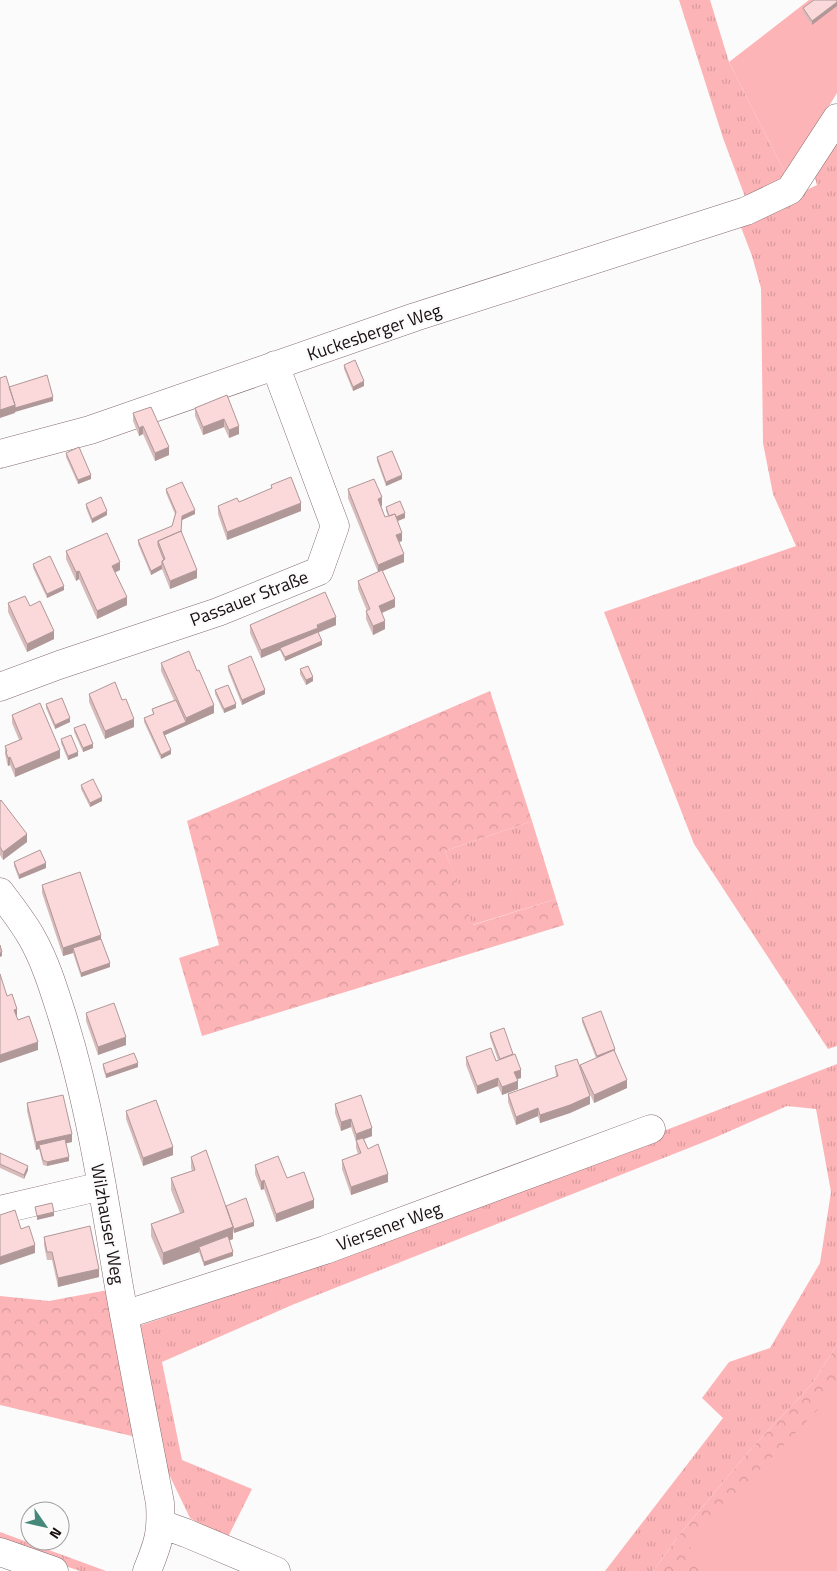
<svg xmlns="http://www.w3.org/2000/svg" width="837" height="1571" viewBox="0 0 837 1571" font-family="'Titillium Web',sans-serif">
<defs>
<pattern id="grass-tufts" width="24" height="20" patternUnits="userSpaceOnUse" patternTransform="scale(1.25)"><rect width="24" height="20" fill="#fdb4b7"/><path d="M3 7l-1-3M5 7V3M7 7l1-3M15 17l-1-3M17 17v-4M19 17l1-3" fill="none" stroke="#d89a9c"/></pattern>
<pattern id="forest-crowns" width="20" height="18" patternUnits="userSpaceOnUse" patternTransform="scale(1.25)"><rect width="20" height="18" fill="#fdb4b7"/><path d="M2 6a3 3 0 1 1 6 0M12 15a3 3 0 1 1 6 0" fill="none" stroke="#d89a9c"/></pattern>
</defs>
<rect width="100%" height="100%" fill="#fbfbfb"/>
<path fill="url(#grass-tufts)" d="M679,0H710L729,62L786,175L747,202L723,138Z
M837,134V1046L828,1049L694,844L604,612L796,546L773,494L763,443L761,288L752,256L739,222L817,185L813,171Z
M532,821L556,899L472,925L445,851Z
M837,1064V1345L812,1384L750,1450L679,1535L653,1571H605L723,1418L702,1398L729,1362L770,1348L820,1263L831,1192L816,1109L787,1106L714,1138L292,1305L162,1362L182,1460L252,1489L226,1541L190,1518L164,1464L133,1328L290,1275Z
M0,1532L106,1571H80L0,1544Z"/>
<path fill="url(#forest-crowns)" d="M490,691L532,821L445,851L473,925L556,899L564,925L202,1036L179,958L219,945L187,821Z
M108,1290L136,1437L0,1405V1296L49,1301Z
M837,1345V1571H653L679,1535L750,1450L812,1384Z"/>
<path fill="#fdb4b7" d="M809,0H837V93L786,175L729,62Z
M837,1387V1571H712L687,1544L778,1451L827,1400Z"/>
<g fill="none" stroke-linecap="round" stroke-linejoin="round">
<g stroke="#846c6d" stroke-width="29">
<path id="minor" d="M0,454L90,430L415,317L746,211L790,190L837,118
M0,687L59,665L218,612L319,571L335,526L275,365
M0,892C11,907 23,922 32,938C45,961 53,987 61,1012C89,1100 103,1190 118,1281C131,1355 146,1429 160,1503C162,1533 158,1544 147,1571
M0,1210L102,1186
M124,1315L325,1250L651,1129
M161,1524L186,1533L276,1571
M0,1552L54,1571"/>
</g>
<use href="#minor" stroke="#fff" stroke-width="28"/>
</g>
<path fill="#d8bbbb" d="M814,0L812,25L803,12V8Z
M344,365L364,386L353,391L344,369Z
M227,395L239,434L229,438L224,427L203,435L195,416V408Z
M133,413L169,455L155,461L143,434L139,436L133,421Z
M66,453L91,479L78,484L66,457Z
M377,457L402,479L386,486L377,461Z
M271,485L301,511L227,540L218,514V506L239,502L271,489Z
M166,489L195,514L182,520L181,532L197,578L170,589L162,569L151,575L138,544V540L172,526L175,514L166,493Z
M348,489L382,506H381L385,517L388,516L386,511V507L405,518L398,521L402,541L399,542L404,562L382,571L395,607L382,613L385,629L373,635L366,619V611H367L358,589V581L378,572L348,498Z
M86,504L107,515L92,523L86,508Z
M66,551L120,570L115,572L127,605L97,619L79,579L76,581L66,559Z
M33,564L64,590L47,598L33,568Z
M8,603L30,606L54,639L27,652L8,612Z
M250,625H336L318,633L322,645L285,661L280,650L261,658L250,633Z
M161,663L214,713L165,735L171,754L161,759L144,722V718L153,714L152,709L174,700L161,671Z
M228,666L265,694L242,705L228,670Z
M300,669L313,681L306,685L300,674Z
M215,690L236,708L224,713L215,694Z
M89,694L122,700L134,727L105,739L89,702Z
M46,704L70,722L55,729L46,708Z
M12,715L60,758L15,777L10,765L8,766L7,763L5,754V746L19,740L12,723Z
M74,728L93,748L83,752L74,732Z
M61,739L78,756L68,760L61,743Z
M81,785L102,801L90,807L81,789Z
M0,801L27,842L3,860L0,855Z
M14,862L46,868L19,879L14,866Z
M42,885L101,939L110,967L81,977L73,953L63,956L42,893Z
M86,1013L126,1045L98,1055L86,1021Z
M582,1018L615,1053L627,1088L594,1103L589,1092L590,1104L570,1113L540,1123L538,1116L516,1125L508,1102V1094L556,1077L555,1066L580,1069V1065L596,1058L582,1022Z
M490,1033L521,1078L517,1079L518,1089L502,1095L498,1086L477,1094L466,1065V1057L496,1061L498,1060L490,1037Z
M103,1064L138,1067L106,1078L103,1068Z
M27,1103L72,1142L66,1143L69,1161L47,1166L43,1165L39,1149L36,1150L27,1111Z
M335,1104L372,1136L364,1139L368,1149L388,1182L351,1195L342,1169V1160L358,1154L356,1148V1142L351,1127L341,1131L335,1113Z
M126,1111L173,1155L143,1166L126,1119Z
M0,1153L28,1170L24,1179L0,1168Z
M191,1157L226,1208L254,1226L234,1233L233,1230V1239L229,1241L233,1256L204,1266L199,1252L163,1265L151,1236V1224L180,1213L171,1190V1178L192,1171L191,1168Z
M255,1165L287,1178L314,1208L276,1222L264,1189L261,1190L255,1174Z
M44,1237L99,1277L58,1287L52,1260H47L44,1245Z"/>
<path fill="#b09899" d="M837,2V6L812,25V21Z
M364,381V386L353,391V387Z
M53,397V401L15,412V413L0,418V410L15,405Z
M224,419V427L203,435V427Z
M143,426V434L139,436V428Z
M239,426V434L229,438V430Z
M169,447V455L155,461V453Z
M91,475V479L78,484V480Z
M402,475V479L386,486V482Z
M382,497V506L378,507V499Z
M301,503V511L227,540V532Z
M195,510V514L182,520V516Z
M107,511V515L92,523V519Z
M405,513V518L390,524V520Z
M402,533V541L396,543V535Z
M404,554V562L378,573V565Z
M120,562V570L112,574V566Z
M162,565V569L151,575V571Z
M197,570V578L170,589V581Z
M79,571V579L76,581V572Z
M64,586V590L47,598V594Z
M127,597V605L97,619V611Z
M395,599V607L379,614V606Z
M336,617V625L280,648V650L261,658V650Z
M385,621V629L373,635V626Z
M54,631V639L27,652V644Z
M322,641V645L285,661V657Z
M313,677V681L306,685V680Z
M265,690V694L242,705V700Z
M236,704V708L224,713V709Z
M214,705V713L163,736V732L186,722V718Z
M70,718V722L55,729V725Z
M134,719V727L105,739V731Z
M93,744V748L83,752V748Z
M60,750V758L15,777V769Z
M171,750V754L161,759V755Z
M78,752V756L68,760V756Z
M10,757V765L8,766V758Z
M102,797V801L90,807V803Z
M27,834V842L3,860V852Z
M46,863V868L19,879V875Z
M101,935V943L73,948V953L63,956V948Z
M2,952V956L0,957V953Z
M110,963V967L81,977V973Z
M17,1009V1017L14,1018V1010Z
M126,1037V1045L98,1055V1047Z
M38,1042V1050L0,1063V1055Z
M615,1049V1053L597,1060V1056Z
M138,1063V1067L106,1078V1074Z
M521,1070V1078L514,1080V1072Z
M498,1078V1086L477,1094V1086Z
M627,1080V1088L594,1103V1095Z
M518,1081V1089L502,1095V1087Z
M590,1096V1104L570,1113L540,1123V1115Z
M538,1108V1116L516,1125V1117Z
M351,1119V1127L341,1131V1122Z
M372,1128V1136L356,1142V1134Z
M72,1134V1142L40,1149L39,1145V1149L36,1150V1142Z
M173,1147V1155L143,1166V1158Z
M69,1157V1161L47,1166V1162Z
M28,1166V1170L24,1179V1175Z
M388,1174V1182L351,1195V1187Z
M264,1180V1189L261,1190V1182Z
M314,1200V1208L276,1222V1214Z
M54,1212V1216L37,1220V1216Z
M254,1222V1226L234,1233V1229Z
M233,1227V1239L200,1251L199,1247V1252L163,1265V1253Z
M35,1245V1253L0,1265V1257Z
M233,1252V1256L204,1266V1262Z
M99,1269V1277L58,1287V1278Z"/>
<path fill="#fbd9da" stroke="#b09899" d="M814,0H837V2L812,21L803,8Z
M355,360L364,381L353,387L344,365Z
M47,375L53,397L15,408V405L9,387Z
M6,376L15,405L0,410V378Z
M227,395L239,426L229,430L224,419L203,427L195,408Z
M151,407L169,447L155,453L143,426L139,428L133,413Z
M79,447L91,475L78,480L66,453Z
M392,451L402,475L386,482L377,457Z
M291,477L301,503L227,532L218,506L237,498L239,502L272,488L271,485Z
M374,479L382,497L378,499L385,517L395,514L402,533L396,535L404,554L378,565L348,489Z
M182,482L195,510L182,516L181,532V531L158,541V545L164,560L162,561V565L151,571L138,540L172,526L176,512L166,489Z
M101,497L107,511L92,519L86,504Z
M400,501L405,513L396,517L395,514L389,516L386,507Z
M181,531L197,570L170,581L162,561L165,559L158,541Z
M107,533L120,562L112,566L127,597L97,611L79,571L76,572L66,551Z
M50,556L64,586L47,594L33,564Z
M382,570L395,599L379,606L385,621L373,626L366,611L370,609L358,581Z
M325,592L336,617L317,625L318,628L261,650L250,625Z
M25,596L30,606L40,601L54,631L27,644L8,603Z
M318,632L322,641L285,657L280,648Z
M189,651L197,671L199,670L214,705L186,718L161,663Z
M251,656L265,690L242,700L228,666Z
M308,666L313,677L306,680L300,669Z
M115,682L122,700L126,699L134,719L105,731L89,694Z
M228,685L236,704L224,709L215,690Z
M62,698L70,718L55,725L46,704Z
M176,700L186,722L163,732L171,750L161,755L144,718L154,714L152,709Z
M40,703L60,750L15,769L10,757L8,758L6,752L7,751L5,746L22,739L12,715Z
M85,724L93,744L83,748L74,728Z
M71,735L78,752L68,756L61,739Z
M93,779L102,797L90,803L81,785Z
M1,800L27,834L3,852L0,847V801Z
M40,850L46,863L19,875L14,862Z
M80,872L101,935L63,948L42,885Z
M101,939L110,963L81,973L73,948Z
M0,945L2,952L0,953Z
M0,974L7,996L12,994L17,1009L14,1010L18,1020L29,1016L38,1042L0,1055Z
M114,1003L126,1037L98,1047L86,1013Z
M601,1011L615,1049L597,1056L582,1018Z
M504,1028L513,1054L500,1059L490,1033Z
M491,1048L496,1061L515,1054L521,1070L514,1072L518,1081L502,1087L498,1078L477,1086L466,1057Z
M614,1050L627,1080L594,1095L580,1065Z
M134,1053L138,1063L106,1074L103,1064Z
M577,1059L590,1096L570,1105L540,1115L538,1108L516,1117L508,1094L558,1076L555,1066Z
M63,1095L72,1134L36,1142L27,1103Z
M361,1095L372,1128L356,1134L351,1119L341,1122L335,1104Z
M156,1100L173,1147L143,1158L126,1111Z
M363,1138L368,1149L378,1144L388,1174L351,1187L342,1160L361,1153L356,1140Z
M65,1139L69,1157L47,1162L43,1160L39,1145Z
M206,1150L233,1227L163,1253L151,1224L184,1212L171,1178L195,1170L191,1157Z
M0,1153L28,1166L24,1175L0,1164Z
M278,1156L287,1178L304,1172L314,1200L276,1214L264,1180L261,1182L255,1165Z
M246,1198L254,1222L234,1229L226,1206Z
M52,1203L54,1212L37,1216L35,1207Z
M15,1210L21,1229L29,1226L35,1245L0,1257V1215Z
M90,1226L99,1269L58,1278L52,1252H47L44,1237Z
M228,1236L233,1252L204,1262L199,1247Z"/>
<g text-anchor="middle" dominant-baseline="central" stroke-width="4.5" stroke-linejoin="round" paint-order="stroke">
<g font-size="18" fill="#170e0f" stroke="#fbfbfb">
<text transform="translate(374 332) rotate(-19)">Kuckesberger Weg</text>
<text transform="translate(249 598) rotate(-21)">Passauer Straße</text>
<text transform="translate(108 1224) rotate(80)">Wilzhauser Weg</text>
<text transform="translate(389 1226) rotate(-20)">Viersener Weg</text>
</g>
</g>
<g transform="translate(45 1526) rotate(124)"><circle r="24" fill="#fbfbfb" stroke="#a09c9d"/>
<path d="M0-4L9 19L0 12L-9 19Z" fill="#46897a"/>
<text y="-8" font-size="14" font-weight="bold" text-anchor="middle" fill="#170e0f">N</text>
</g>
</svg>
